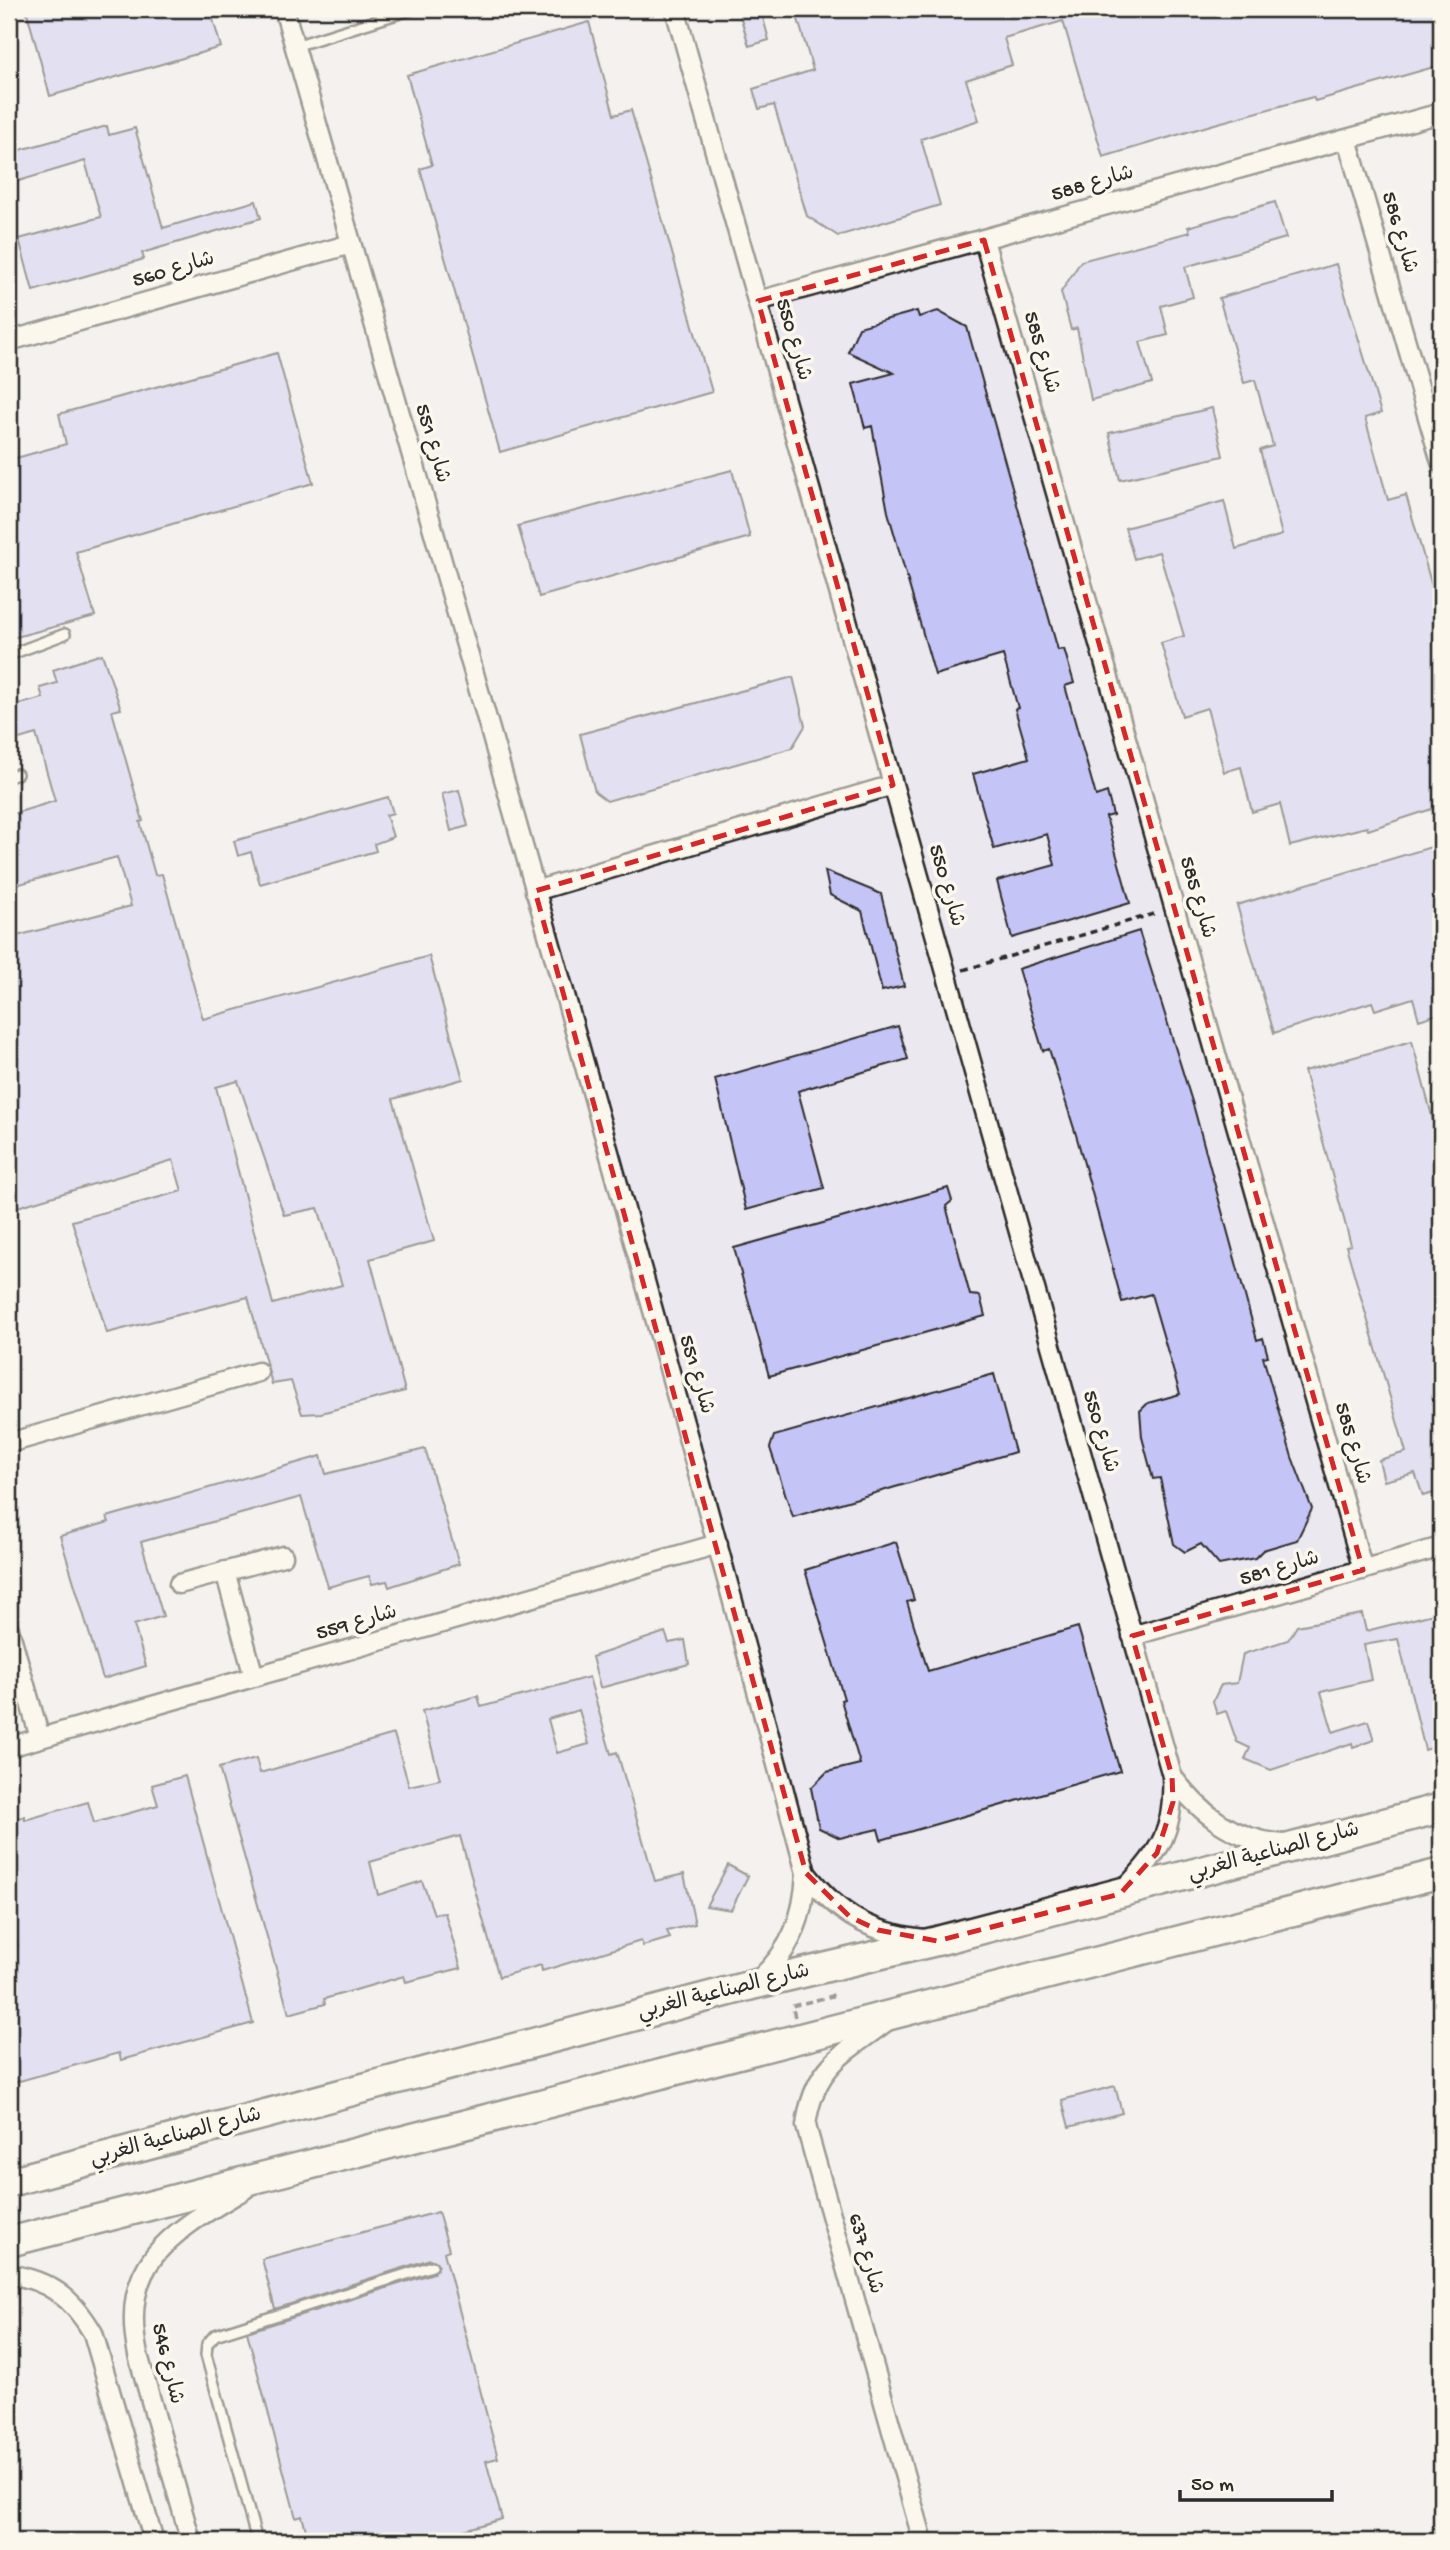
<svg xmlns="http://www.w3.org/2000/svg" width="1450" height="2550" viewBox="0 0 1450 2550" font-family="'Gochi Hand','Playpen Sans Arabic',sans-serif">
<rect width="100%" height="100%" fill="#fbf7ec"/>
<filter id="ink" filterUnits="userSpaceOnUse"><feTurbulence type="fractalNoise" baseFrequency=".0143" numOctaves="2"/><feDisplacementMap in="SourceGraphic" scale="14" xChannelSelector="R" yChannelSelector="G"/><feConvolveMatrix kernelMatrix="1 2 1 2 8 2 1 2 1" color-interpolation-filters="sRGB"/></filter>
<g filter="url(#ink)">
<path fill="#ebe8ef" d="M9,9H1441V2541H9Z"/>
<path fill="#c5c4f6" stroke="#2b2b2b" stroke-width="2" fill-rule="evenodd" d="M26,9H210L221,47L50,96Z
M795,9H1168L1169,16L1196,9H1441V65L1315,101L1313,97L1211,125L1103,157L1063,21L1004,38L1012,65L966,80L979,120L921,139L940,205L838,236L807,216L774,105L759,109L753,89L813,70Z
M761,10L769,40L749,46L740,15Z
M589,22L614,115L631,110L712,392L500,452L420,169L432,165L407,75Z
M107,126L109,135L135,128L163,228L256,201L261,218L142,253L144,259L33,291L19,239L101,217L85,161L9,184V153Z
M1275,202L1286,238L1185,267L1193,297L1161,306L1168,335L1140,342L1152,383L1091,400L1077,328L1071,330L1061,292L1081,261L1190,232L1188,227Z
M1336,264L1381,413L1365,418L1388,500L1406,495L1441,618V806L1368,830L1367,827L1290,846L1280,804L1252,812L1241,767L1224,772L1207,708L1182,716L1161,643L1184,636L1159,552L1134,559L1125,528L1224,501L1236,549L1282,535L1260,450L1273,446L1255,380L1244,383L1219,298Z
M917,311L919,317L938,311L967,327L1058,650L1064,649L1074,683L1065,686L1096,796L1107,792L1113,815L1106,817L1130,903L1012,938L997,881L1055,865L1047,834L994,849L973,774L1029,758L1015,709L1018,708L1003,655L935,675L888,512L872,426L865,428L853,384L894,373L848,352L859,327Z
M277,353L313,483L76,552L95,616L12,638L9,625V460L66,444L59,414Z
M1212,408L1223,456L1120,480L1109,433Z
M732,470L750,537L539,597L518,526Z
M102,654L121,709L112,711L143,821L140,822L155,875L162,874L203,1019L429,956L463,1079L393,1099L434,1241L370,1259L405,1391L321,1413L302,1414L291,1381L272,1384L248,1297L107,1333L72,1221L182,1191L173,1160L11,1209L9,1199V938L131,906L117,857L9,887V815L55,801L36,734L9,742V707L43,698L40,688L57,683L53,670ZM238,1081L284,1215L318,1208L342,1285L273,1304L216,1087Z
M793,677L805,726L792,748L607,801L595,792L580,734Z
M459,790L468,826L451,831L442,794Z
M388,797L393,813L386,815L393,837L374,844L376,851L260,884L251,852L238,856L234,841Z
M1441,844V1013L1419,1020L1413,998L1375,1010L1372,1002L1274,1033L1237,905Z
M825,871L881,894L904,986L882,991L862,911L830,895Z
M1139,931L1194,1108L1257,1340L1263,1338L1268,1356L1263,1357L1292,1457L1312,1509L1297,1540L1263,1550L1255,1558L1219,1565L1201,1544L1185,1552L1174,1544L1160,1478L1153,1479L1142,1437L1140,1411L1148,1403L1180,1394L1151,1294L1122,1302L1077,1138L1049,1049L1043,1051L1018,969Z
M898,1026L908,1059L798,1091L824,1188L746,1210L715,1079Z
M1412,1041L1441,1150V1491L1423,1496L1415,1473L1384,1481L1379,1460L1406,1452L1346,1246L1351,1245L1304,1071Z
M948,1188L952,1201L946,1206L970,1295L980,1296L985,1316L769,1376L734,1248Z
M994,1374L1015,1452L793,1517L770,1448L774,1436Z
M425,1449L459,1564L389,1587L387,1581L372,1584L369,1576L328,1587L301,1497L141,1542L163,1616L134,1625L146,1666L103,1679L60,1536L109,1522L107,1517L321,1456L326,1474Z
M896,1542L914,1600L907,1602L928,1671L1078,1627L1120,1771L881,1840L878,1829L840,1838L819,1828L811,1788L827,1772L860,1764L841,1700L844,1699L805,1570Z
M1441,1612V1745L1425,1750L1398,1639L1364,1645L1371,1680L1321,1692L1333,1732L1368,1721L1374,1740L1353,1747L1352,1743L1271,1770L1245,1759L1250,1748L1237,1742L1226,1711L1217,1714L1213,1701L1221,1685L1237,1683L1243,1654L1288,1640L1297,1626L1362,1614L1366,1631Z
M665,1632L669,1643L685,1640L689,1664L600,1688L592,1657Z
M589,1677L611,1754L617,1752L655,1881L684,1874L695,1924L667,1931L670,1938L643,1946L641,1941L542,1971L541,1965L499,1977L460,1836L370,1862L378,1895L422,1881L434,1914L445,1913L461,1968L406,1982L404,1976L324,1999L325,2004L289,2014L219,1768L256,1758L260,1773L394,1734L409,1786L440,1779L422,1711L478,1696L481,1707ZM579,1710L589,1744L557,1753L548,1719Z
M185,1776L253,2023L121,2060L119,2053L9,2084V1947L18,1946L9,1913V1821L25,1816V1820L88,1802L94,1823L158,1805L152,1785Z
M728,1865L748,1876L731,1910L706,1906Z
M1115,2086L1122,2113L1069,2127L1062,2100Z
M438,2212L449,2250L444,2252L498,2458L486,2461L502,2519L425,2541H309L302,2516L296,2518L247,2332L434,2273L439,2265L430,2259L275,2309L262,2259Z"/>
<g fill="none" stroke-linecap="round" stroke-linejoin="round">
<g stroke="#2b2b2b" stroke-width="14">
<path id="service" d="M295,46L413,9
M9,655L65,634
M9,777L17,774
M257,2541L206,2355L207,2344L215,2335L432,2266"/>
</g>
<g stroke="#2b2b2b" stroke-width="23">
<path id="minor" d="M284,9C462,629 640,1250 806,1873C804,1917 791,1951 758,1980
M675,9L1172,1776C1175,1828 1161,1852 1125,1888
M1347,139L1441,462
M984,240L1363,1570
M758,301L1441,113
M9,341L351,244
M535,891L893,785
M9,1443L258,1372
M225,1571L254,1677
M179,1584L283,1556
M9,1629L40,1738
M1132,1636L1441,1547
M9,1747L718,1544
M1172,1776C1201,1815 1234,1840 1284,1844
M806,1873C840,1916 869,1932 924,1939
M887,2021C843,2054 813,2067 806,2126L923,2541
M9,2274C50,2281 72,2297 93,2333L154,2541
M191,2541L138,2355C118,2260 173,2232 245,2189"/>
</g>
<g stroke="#2b2b2b" stroke-width="33">
<path id="primary" d="M9,2182L752,1985L937,1941L1441,1808
M9,2242L1441,1873"/>
</g>
<path stroke="#2b2b2b" stroke-width="3.5" stroke-dasharray="7 5" stroke-linecap="butt" d="M963,970L1157,913
M795,2017L792,2006L832,1996L830,1990"/>
<use href="#service" stroke="#fbf7ec" stroke-width="9"/>
<use href="#minor" stroke="#fbf7ec" stroke-width="18"/>
<use href="#primary" stroke="#fbf7ec" stroke-width="28"/>
</g>
</g>
<path d="M0 0H1450V2550H0ZM984,240L1363,1570L1132,1636L1172,1776L1173,1802L1157,1853L1120,1894L937,1941L878,1930L850,1917L806,1873L535,891L893,785L758,301Z" fill="#fbf7ec" fill-opacity=".55" fill-rule="evenodd"/>
<path fill="none" stroke="#d62828" stroke-width="5" stroke-dasharray="14 9" stroke-linejoin="round" d="M984,240L1363,1570L1132,1636L1172,1776L1173,1802L1157,1853L1120,1894L937,1941L878,1930L850,1917L806,1873L535,891L893,785L758,301Z"/>
<g text-anchor="middle" dominant-baseline="central" stroke-width="7" stroke-linejoin="round" paint-order="stroke">
<g font-size="21" fill="#2b2b2b" stroke="#fbf7ec">
<text transform="translate(1093 185) rotate(-16)">شارع 588</text>
<text transform="translate(1398 233) rotate(74)">شارع 586</text>
<text transform="translate(174 271) rotate(-16)">شارع 560</text>
<text transform="translate(792 340) rotate(74)">شارع 550</text>
<text transform="translate(1040 353) rotate(74)">شارع 585</text>
<text transform="translate(431 444) rotate(74)">شارع 551</text>
<text transform="translate(945 886) rotate(74)">شارع 550</text>
<text transform="translate(1196 898) rotate(74)">شارع 585</text>
<text transform="translate(695 1375) rotate(74)">شارع 551</text>
<text transform="translate(1099 1432) rotate(74)">شارع 550</text>
<text transform="translate(1351 1444) rotate(74)">شارع 585</text>
<text transform="translate(1280 1570) rotate(-16)">شارع 581</text>
<text transform="translate(357 1624) rotate(-16)">شارع 559</text>
<text transform="translate(1274 1853) rotate(-15)">شارع الصناعية الغربي</text>
<text transform="translate(724 1993) rotate(-14)">شارع الصناعية الغربي</text>
<text transform="translate(176 2138) rotate(-15)">شارع الصناعية الغربي</text>
<text transform="translate(864 2254) rotate(74)">شارع 637</text>
<text transform="translate(166 2364) rotate(77)">شارع 546</text>
</g>
</g>
<rect width="1450" height="2550" fill="none" stroke="#fbf7ec" stroke-width="35"/>
<rect x="18" y="18" width="1415" height="2515" fill="none" stroke="#2b2b2b" stroke-width="2.5" filter="url(#ink)"/>
<path d="M1180 2490v10h152v-10" fill="none" stroke="#2b2b2b" stroke-width="3.5"/>
<text x="1191" y="2490" font-size="21" fill="#2b2b2b" stroke="#fbf7ec" stroke-width="5" paint-order="stroke">50 m</text>
</svg>
